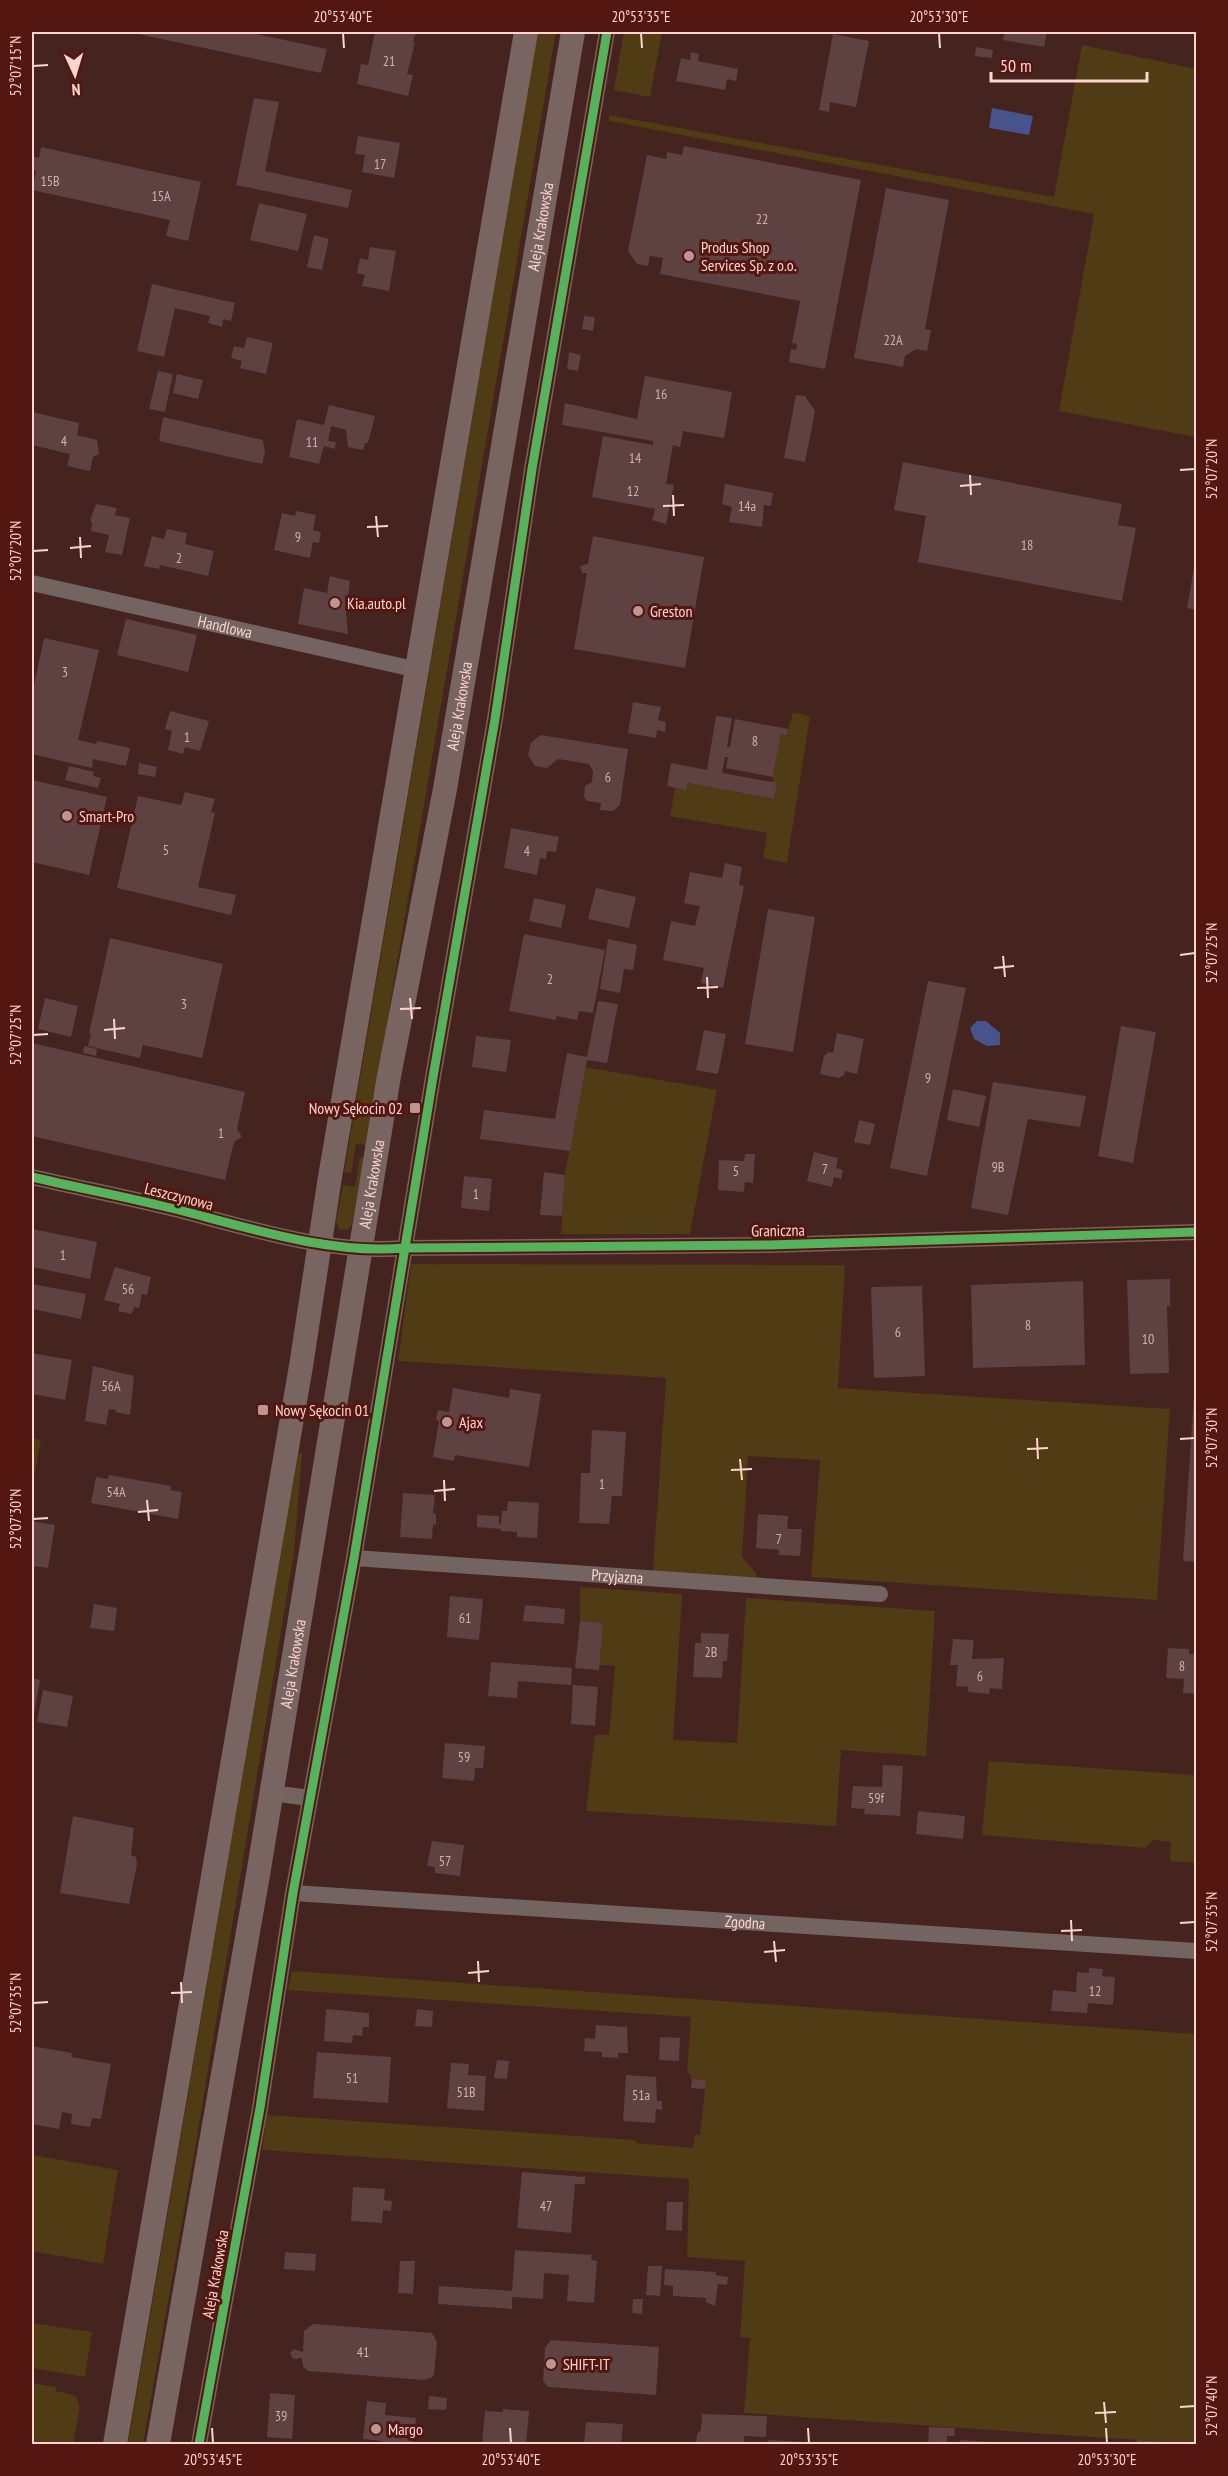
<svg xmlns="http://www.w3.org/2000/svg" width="1228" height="2476" viewBox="0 0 1228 2476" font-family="'PT Sans Narrow',sans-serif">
<rect width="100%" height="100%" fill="#45231f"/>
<path fill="#4f3b14" d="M538,32H556L366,1145L356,1144L351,1173L344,1172Z
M624,32H662L650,97L614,90Z
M1082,45L1196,69V437L1059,411L1094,214L609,121V115L1054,197Z
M793,712L810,716L787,863L763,858L767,833L670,816L675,788L686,790L688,783L774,799L777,784L772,783L781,734H787Z
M585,1067L717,1090L690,1234H561L565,1175Z
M360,1157L364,1158L352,1224L348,1230L339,1229L336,1222L343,1185L355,1187Z
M411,1264L845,1265L838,1388L1170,1409L1157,1600L811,1577L820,1460L748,1456L742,1557L756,1573L757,1578L653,1571L666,1378L398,1361Z
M32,1438L41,1440L32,1488Z
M298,1453H302L294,1553L195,2149L143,2444H128Z
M580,1587L682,1594L673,1740L737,1743L746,1598L935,1611L926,1756L841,1750L836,1826L586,1811L595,1735H609L615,1666L599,1665L603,1623L580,1621Z
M989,1761L1196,1775V1863L1170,1861L1171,1842L1153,1840L1145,1848L982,1835Z
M292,1971L1196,2034V2444H1167L1166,2442L744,2413L750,2338L740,2337L745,2261L687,2257L689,2179L262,2150L267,2115L635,2140L636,2143L693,2148L695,2135H700L706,2080L691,2079V2074L687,2073L691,2017L288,1990Z
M32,2155L118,2170L103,2264L32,2251Z
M32,2323L92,2332L85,2377L32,2368Z
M32,2383L56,2387V2391L76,2396L80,2408L73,2444H32Z"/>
<path fill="#46548b" d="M992,108L1033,116L1029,135L989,128Z
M977,1021H986L1000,1033V1045L987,1046L974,1039L970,1028Z"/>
<path fill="#5e4141" d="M129,32H247L327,49L321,73Z
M375,32H416L413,42L415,43L407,74L413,75L408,96L357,84L361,64L368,65Z
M1005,32H1047L1044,47L1003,40Z
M833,34L869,41L856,107L830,102L829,112L819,110Z
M976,47L993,50L992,58L975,56Z
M691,52L699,54L698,61L738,69L736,81L727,79L725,90L676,81L681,58L690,60Z
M254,98L279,102L265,171L352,190L348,208L236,185Z
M358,136L400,143L394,178L362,172L365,155L355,154Z
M684,146L861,180L825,369L789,362L791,349L796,350L797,344L792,343L800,301L660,274L663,258L650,256L648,266L637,264L628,251L647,155L666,159L667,152L682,155Z
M41,147L201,182L188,241L166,236L170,220L32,190L36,171L32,170V156L39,158Z
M886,188L949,200L925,329L931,330L927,351L916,349L905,356L903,367L854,358Z
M259,203L307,214L298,251L250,240Z
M314,235L329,239L322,270L307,267Z
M370,247L396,251L389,291L362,286L365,275L357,273L360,258L368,260Z
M152,284L235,303L231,321L223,319L222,327L208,323L210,316L175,308L164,357L137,351Z
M584,316L595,317L593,331L582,329Z
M247,337L273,343L266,374L240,368L242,361L231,358L234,346L244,348Z
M569,352L581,355L578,371L567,369Z
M158,371L173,374L165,412L149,409Z
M177,374L203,380L198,399L173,393Z
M645,376L732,392L724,438L683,431L680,447L673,445L666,484L674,485L666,524L652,520L655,509L592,497L603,436L653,445V441L562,425L565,403L637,419Z
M796,395L805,396L815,411L805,462L784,458Z
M329,405L375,416L368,443H365L363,450L348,447L346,430L331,426L328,441L336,442L335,449L324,446L319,464L289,457L297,419L324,425Z
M32,412L79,423L77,435L97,440L99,454L93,457L90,471L67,466L70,454L32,445Z
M163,417L263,440L265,453L262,464L159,441Z
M903,462L1122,504L1118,525L1136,528L1122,601L918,562L926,516L894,510Z
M725,484L773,493L771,506L764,505L762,527L729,522L732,507L722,504Z
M96,504L117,508L115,515L130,518L122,555L105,552L109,535L91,531L92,523L90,520Z
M296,511L316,515L313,530L321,532L319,543L313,542L310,558L274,550L282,513L295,516Z
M167,529L187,533L185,544L214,551L208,576L160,565L159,569L144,566L152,536L164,539Z
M593,536L704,557L685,668L574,649L587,573H582L580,566L588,564Z
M1195,562L1196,563V610L1187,608Z
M330,576L350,581L346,613L348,634L298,624L304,588L327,593Z
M126,619L197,635L188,672L117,655Z
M44,638L99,650L78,740L96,744L97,741L130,748L126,766L93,759L92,768L32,754V694Z
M633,702L661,707L658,720L666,722L665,732L657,730L656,738L628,733Z
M170,711L209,721L200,751L185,747L183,754L168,750L172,731L165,729Z
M716,716L732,718L727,747H730L735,719L788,729L787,735L781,734L773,777L726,768L728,757H725L722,773L777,783L774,799L688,783L686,790L667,786L671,763L707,770Z
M540,735L628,749L620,805L613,811L600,810L601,803L587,801L584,797L585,786L592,782L593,771L589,764L558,759L547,768L535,766L528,755L531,743Z
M139,763L157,767L155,777L138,774Z
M69,766L94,772L93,776L101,778L98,788L65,780Z
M32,780L107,797L89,875L32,862Z
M185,792L215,799L211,812L215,813L198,887L236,895L231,915L117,888L138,796L181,805Z
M511,828L559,837L556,852L547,851L546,859L540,858L537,875L504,868Z
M725,863L742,867L739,885L744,886L723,988L701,983L704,968L663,960L671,921L695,926L700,906L684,903L690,872L722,878Z
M596,888L636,897L629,928L588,919Z
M534,898L566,905L561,928L529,921Z
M768,909L815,917L793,1052L745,1044Z
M524,934L605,950L593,1013L579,1011L577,1020L556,1016V1020L509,1011Z
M110,938L223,964L202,1058L143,1045L140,1058L88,1046L91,1033H89Z
M608,939L637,945L633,970L624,969L620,993L600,989Z
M928,981L966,988L927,1176L890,1168Z
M45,998L78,1006L71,1037L38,1029Z
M598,1001L618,1004L607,1063L587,1060L570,1151L480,1139L484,1110L555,1119L567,1053L587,1057Z
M1121,1026L1156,1032L1133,1163L1098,1156Z
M704,1030L726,1034L718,1074L696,1070Z
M837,1033L864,1039L857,1074L845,1071L844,1075L839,1078L820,1074L824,1056L829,1052L833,1053Z
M476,1036L511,1040L506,1072L472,1067Z
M32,1043L245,1092L237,1129L242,1137L234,1142L225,1180L32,1136Z
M84,1046L97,1049L96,1056L83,1053Z
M993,1082L1086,1096L1080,1127L1028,1119L1008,1215L971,1208Z
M953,1089L986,1096L979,1127L947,1120Z
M859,1120L875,1124L870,1145L854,1142Z
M814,1152L838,1158L836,1168L843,1170L841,1179L834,1177L832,1187L807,1181Z
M745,1154H755L753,1183L745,1182L744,1192L718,1190L719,1160L744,1161Z
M544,1172L565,1175L562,1216L540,1215Z
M464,1176L492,1179L489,1211L461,1208Z
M32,1229L97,1242L90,1279L32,1267Z
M115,1267L151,1277L147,1295L142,1294L139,1308L134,1307L132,1314L118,1311L120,1304L104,1300Z
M1170,1279V1306H1167L1169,1373L1130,1374L1127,1280Z
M1083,1281L1085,1365L973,1368L971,1285Z
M32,1284L86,1294L81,1319L32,1309Z
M922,1286L925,1376L874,1378L871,1287Z
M32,1353L72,1360L65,1400L32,1394Z
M93,1366L134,1376L130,1415L115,1412L116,1410L109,1409L106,1425L85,1421Z
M1195,1380H1196V1562L1183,1561Z
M453,1388L509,1398L510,1389L541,1394L529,1467L455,1455L454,1461L433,1457L439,1421L436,1420L438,1410L449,1412Z
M592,1430L626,1432L622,1496H612L609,1524L579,1523L581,1473H590Z
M109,1475L171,1486L170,1490L182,1492L178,1519L91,1503L96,1477L108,1479Z
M403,1493L435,1495L433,1513L436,1514V1525L433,1524L432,1539L400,1537Z
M508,1501L539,1503L537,1538L517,1537V1532L501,1531V1529L477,1527V1515L499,1516V1524L501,1523L502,1511H507Z
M758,1514L788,1516L787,1529H802L800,1556L779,1555V1550L756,1548Z
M32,1521L55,1525L48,1568L32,1566Z
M450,1596L483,1599L479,1640L447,1637Z
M94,1604L117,1608L114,1631L90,1628Z
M525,1605L565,1609L564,1624L523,1621Z
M580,1621L603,1623L599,1670L575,1668Z
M701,1633L729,1634L727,1661H723L722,1678L693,1677L695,1643H701Z
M953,1639L974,1640L972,1659L1004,1658L1002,1689L990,1688L989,1694L968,1692V1687L956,1686L958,1665H950Z
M1168,1648L1189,1649V1654H1196V1694L1183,1693L1184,1679L1166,1678Z
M491,1662L572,1668L571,1685L518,1681L517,1698L488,1696Z
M32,1678L40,1680L33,1720H32Z
M573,1685L598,1687L595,1726L571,1724Z
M43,1690L73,1696L67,1727L37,1722Z
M445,1743L485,1746L483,1768H475L474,1781L442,1778Z
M883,1765L903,1766L900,1816L864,1814L865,1809L851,1808L853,1786L882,1787Z
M918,1811L965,1816L963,1839L916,1834Z
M73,1816L134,1828L131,1855L136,1857L137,1864L129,1904L60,1893Z
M432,1841L464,1845L460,1876L435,1873V1867L427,1866Z
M1089,1968L1103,1969L1102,1976L1115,1977L1113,2005L1088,2003L1087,2013L1051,2011L1053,1990L1076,1992L1077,1972L1089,1973Z
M326,2009L369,2013V2027H363L362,2036L353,2035L352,2043L324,2041Z
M417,2009L433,2011L432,2027L415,2026Z
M596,2025L627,2027L628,2053H618V2058L602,2057V2052L584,2051L585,2038L595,2039Z
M660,2037L680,2038L679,2061L659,2060Z
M32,2046L72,2053L71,2057L111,2064L101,2119L92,2118L90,2127L71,2124L72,2114L62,2112L59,2129L32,2124Z
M317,2052L391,2057L388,2103L313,2098Z
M497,2060L509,2061L507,2079L494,2078Z
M451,2063L469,2064L468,2075L486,2076L484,2111L447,2108Z
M626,2075L656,2077L657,2101H662V2110L656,2109L655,2123L623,2121Z
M692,2079L706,2080L705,2089L691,2088Z
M522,2172L585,2177V2184H575L571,2233L517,2228Z
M353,2187L385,2189L384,2200L392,2201L391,2211L383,2210L382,2223L351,2221Z
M667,2202H683L682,2231L666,2230Z
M515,2250L592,2255L591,2260L597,2261L594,2303L567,2301L569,2275L544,2273L543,2299L512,2297V2309L438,2304L439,2286L512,2291Z
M285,2252L316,2254L315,2271L284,2269Z
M400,2261H415L413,2294L398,2293Z
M648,2266H662L660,2296L646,2295Z
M665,2269L716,2272L715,2275L728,2277L727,2285L718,2284L715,2306L706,2302V2298L673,2296V2286L664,2285Z
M633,2299H643L642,2314L632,2313Z
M313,2324L432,2333L437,2342L434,2374L431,2378L424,2380L308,2371L303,2366L302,2358L293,2359L290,2353L294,2349L303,2352L304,2331Z
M551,2340L659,2347L656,2395L548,2387L543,2381L545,2348Z
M270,2393L295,2395L292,2439L267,2437Z
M429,2396L447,2398L446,2410L428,2409Z
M367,2401L386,2403L385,2415L416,2418L413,2444H381V2441L363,2439Z
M503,2409L529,2411L526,2444H482L485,2411L503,2412Z
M702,2414L767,2416L766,2437L744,2436L745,2444H696L697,2434L701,2430Z
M586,2422L623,2424L621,2444H584Z
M929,2427L955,2428L954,2436H947V2444H928Z
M768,2440L804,2442V2444H768Z
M960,2440L991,2442V2444H960Z
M1137,2440L1167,2442V2444H1136Z"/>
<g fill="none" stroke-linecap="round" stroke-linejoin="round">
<g stroke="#736461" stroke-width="16">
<path id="s1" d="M32,583L418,670"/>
<path d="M32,1177C79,1188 127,1197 175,1209C246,1227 330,1255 404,1248L769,1245L1196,1232"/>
<path id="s2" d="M354,1558L880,1594"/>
<path d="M271,1793L310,1798"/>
<path id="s3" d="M293,1893L1196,1951"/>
<path d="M199,2444L260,2108L293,1893L354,1558L433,1077L495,719L532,469L607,32"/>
</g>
<g stroke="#786461" stroke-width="24">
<path d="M115,2444L301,1366L330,1177L526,32"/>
<path id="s4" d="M158,2444L258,1875L389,1076L445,789L573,32"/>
</g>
<g stroke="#541610" stroke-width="13">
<path id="cycleway" d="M32,1177C79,1188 127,1197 175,1209C246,1227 330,1255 404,1248L769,1245L1196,1232
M199,2444L260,2108L293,1893L354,1558L433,1077L495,719L532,469L607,32"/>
</g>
<use href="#cycleway" stroke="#56b35d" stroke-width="9"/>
</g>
<path fill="none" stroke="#fdd4ce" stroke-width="2" d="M343,33L344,48M641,33L642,48M939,33L940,48M33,66L48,65M1180,470L1195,469M970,475L971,495M960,486L981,484M673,495L674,516M663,506L684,505M376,516L378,537M367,527L388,526M80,537L81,558M70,548L91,546M33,551L48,550M1180,955L1195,953M1003,956L1005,977M994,968L1014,966M707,977L708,998M697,988L718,987M410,998L412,1019M400,1009L421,1008M114,1019L115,1039M104,1030L125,1028M33,1035L48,1034M1037,1438L1038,1459M1180,1439L1195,1438M1027,1449L1048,1448M740,1459L742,1480M731,1470L752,1469M444,1480L445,1501M434,1491L455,1489M147,1500L149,1521M138,1512L158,1510M33,1519L48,1518M1071,1920L1072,1941M1180,1923L1195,1922M1061,1931L1082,1930M774,1941L776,1962M764,1952L785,1950M478,1961L479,1982M468,1973L489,1971M181,1982L182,2003M171,1993L192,1992M33,2003L48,2002M1104,2402L1106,2423M1180,2407L1195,2406M1095,2413L1116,2412M212,2428L213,2443M510,2428L511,2443M808,2428L809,2443M1106,2428L1107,2443"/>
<g fill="#bd9691" stroke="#541610" stroke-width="2">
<circle cx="689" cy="256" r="6"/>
<circle cx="335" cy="603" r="6"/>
<circle cx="638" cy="611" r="6"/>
<circle cx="67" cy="816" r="6"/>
<rect x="409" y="1102" width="12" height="12" rx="3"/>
<rect x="257" y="1404" width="12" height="12" rx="3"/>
<circle cx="447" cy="1422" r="6"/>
<circle cx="551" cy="2364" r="6"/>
<circle cx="376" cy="2429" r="6"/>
</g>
<g text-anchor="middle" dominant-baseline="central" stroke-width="6" stroke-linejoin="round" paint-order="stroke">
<g font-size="14" fill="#d5afab">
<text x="389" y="61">21</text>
<text x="380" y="164">17</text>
<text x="50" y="181">15B</text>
<text x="161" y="196">15A</text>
<text x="762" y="219">22</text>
<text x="893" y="340">22A</text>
<text x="661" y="394">16</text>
<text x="64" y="441">4</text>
<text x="312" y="442">11</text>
<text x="635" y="458">14</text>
<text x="633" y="491">12</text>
<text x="747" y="506">14a</text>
<text x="298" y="537">9</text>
<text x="1027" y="545">18</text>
<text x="179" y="558">2</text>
<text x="65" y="672">3</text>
<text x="187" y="737">1</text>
<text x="755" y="741">8</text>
<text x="608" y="777">6</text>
<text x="166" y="850">5</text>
<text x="527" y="851">4</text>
<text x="550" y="979">2</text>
<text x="184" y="1004">3</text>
<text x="928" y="1078">9</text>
<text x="221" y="1133">1</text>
<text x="998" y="1167">9B</text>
<text x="825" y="1169">7</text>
<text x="736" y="1171">5</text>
<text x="476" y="1194">1</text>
<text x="63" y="1255">1</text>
<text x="128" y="1289">56</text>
<text x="1028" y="1325">8</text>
<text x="898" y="1332">6</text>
<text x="1148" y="1339">10</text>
<text x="111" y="1386">56A</text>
<text x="602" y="1484">1</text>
<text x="116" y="1492">54A</text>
<text x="779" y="1539">7</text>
<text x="465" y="1618">61</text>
<text x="711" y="1652">2B</text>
<text x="1182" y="1666">8</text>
<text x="980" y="1676">6</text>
<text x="464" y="1757">59</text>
<text x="876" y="1798">59f</text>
<text x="445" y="1861">57</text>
<text x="1095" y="1991">12</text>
<text x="352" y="2078">51</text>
<text x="466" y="2092">51B</text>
<text x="641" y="2095">51a</text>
<text x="546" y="2206">47</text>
<text x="363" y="2352">41</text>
<text x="281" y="2416">39</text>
</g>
<g font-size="16" fill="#fdd4ce" stroke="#541610">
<text stroke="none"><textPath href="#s4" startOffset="2250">Aleja Krakowska</textPath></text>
<text stroke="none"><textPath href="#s1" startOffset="198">Handlowa</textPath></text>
<text stroke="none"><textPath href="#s4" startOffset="1764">Aleja Krakowska</textPath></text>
<text stroke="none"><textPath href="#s4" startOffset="1278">Aleja Krakowska</textPath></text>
<text transform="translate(179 1196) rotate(14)">Leszczynowa</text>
<text transform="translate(778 1230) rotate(-1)">Graniczna</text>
<text stroke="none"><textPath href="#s2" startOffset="264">Przyjazna</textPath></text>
<text stroke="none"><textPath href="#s4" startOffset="792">Aleja Krakowska</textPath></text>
<text stroke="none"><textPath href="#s3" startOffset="453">Zgodna</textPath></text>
<text transform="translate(215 2274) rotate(-80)">Aleja Krakowska</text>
</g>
<g font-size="16" fill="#fdd4ce" stroke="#541610" text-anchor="start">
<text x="701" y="247">Produs Shop<tspan x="701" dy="18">Services Sp. z o.o.</tspan></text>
<text x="347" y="603">Kia.auto.pl</text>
<text x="650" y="611">Greston</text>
<text x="79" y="816">Smart-Pro</text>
<text x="403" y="1108" text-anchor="end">Nowy Sękocin 02</text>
<text x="275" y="1410">Nowy Sękocin 01</text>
<text x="459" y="1422">Ajax</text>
<text x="563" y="2364">SHIFT-IT</text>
<text x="388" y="2429">Margo</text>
</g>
</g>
<rect width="1228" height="2476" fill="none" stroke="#541610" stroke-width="66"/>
<g transform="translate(75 75) rotate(176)" stroke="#541610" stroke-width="4.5" paint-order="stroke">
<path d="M0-4.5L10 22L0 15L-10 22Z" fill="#fdd4ce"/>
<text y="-9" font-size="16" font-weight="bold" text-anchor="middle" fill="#fdd4ce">N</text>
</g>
<path d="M991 72v9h156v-9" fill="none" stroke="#fdd4ce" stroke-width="3"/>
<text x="1000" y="72" font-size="18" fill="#fdd4ce" stroke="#541610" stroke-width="4.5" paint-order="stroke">50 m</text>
<rect x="33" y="33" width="1162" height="2410" fill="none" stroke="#fdd4ce" stroke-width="2"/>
<g font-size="15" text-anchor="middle" fill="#fdd4ce">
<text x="343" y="22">20°53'40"E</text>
<text x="641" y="22">20°53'35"E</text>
<text x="939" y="22">20°53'30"E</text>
<text transform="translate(16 66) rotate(-90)" y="5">52°07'15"N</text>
<text transform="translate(1212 469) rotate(-90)" y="5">52°07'20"N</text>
<text transform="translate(16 551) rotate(-90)" y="5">52°07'20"N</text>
<text transform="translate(1212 953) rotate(-90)" y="5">52°07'25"N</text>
<text transform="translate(16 1035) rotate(-90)" y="5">52°07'25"N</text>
<text transform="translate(1212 1438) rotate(-90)" y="5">52°07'30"N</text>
<text transform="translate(16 1519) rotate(-90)" y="5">52°07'30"N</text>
<text transform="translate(1212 1922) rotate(-90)" y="5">52°07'35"N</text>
<text transform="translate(16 2003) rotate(-90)" y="5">52°07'35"N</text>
<text transform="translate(1212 2406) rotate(-90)" y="5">52°07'40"N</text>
<text x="213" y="2465">20°53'45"E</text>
<text x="511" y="2465">20°53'40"E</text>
<text x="809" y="2465">20°53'35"E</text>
<text x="1107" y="2465">20°53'30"E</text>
</g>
</svg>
